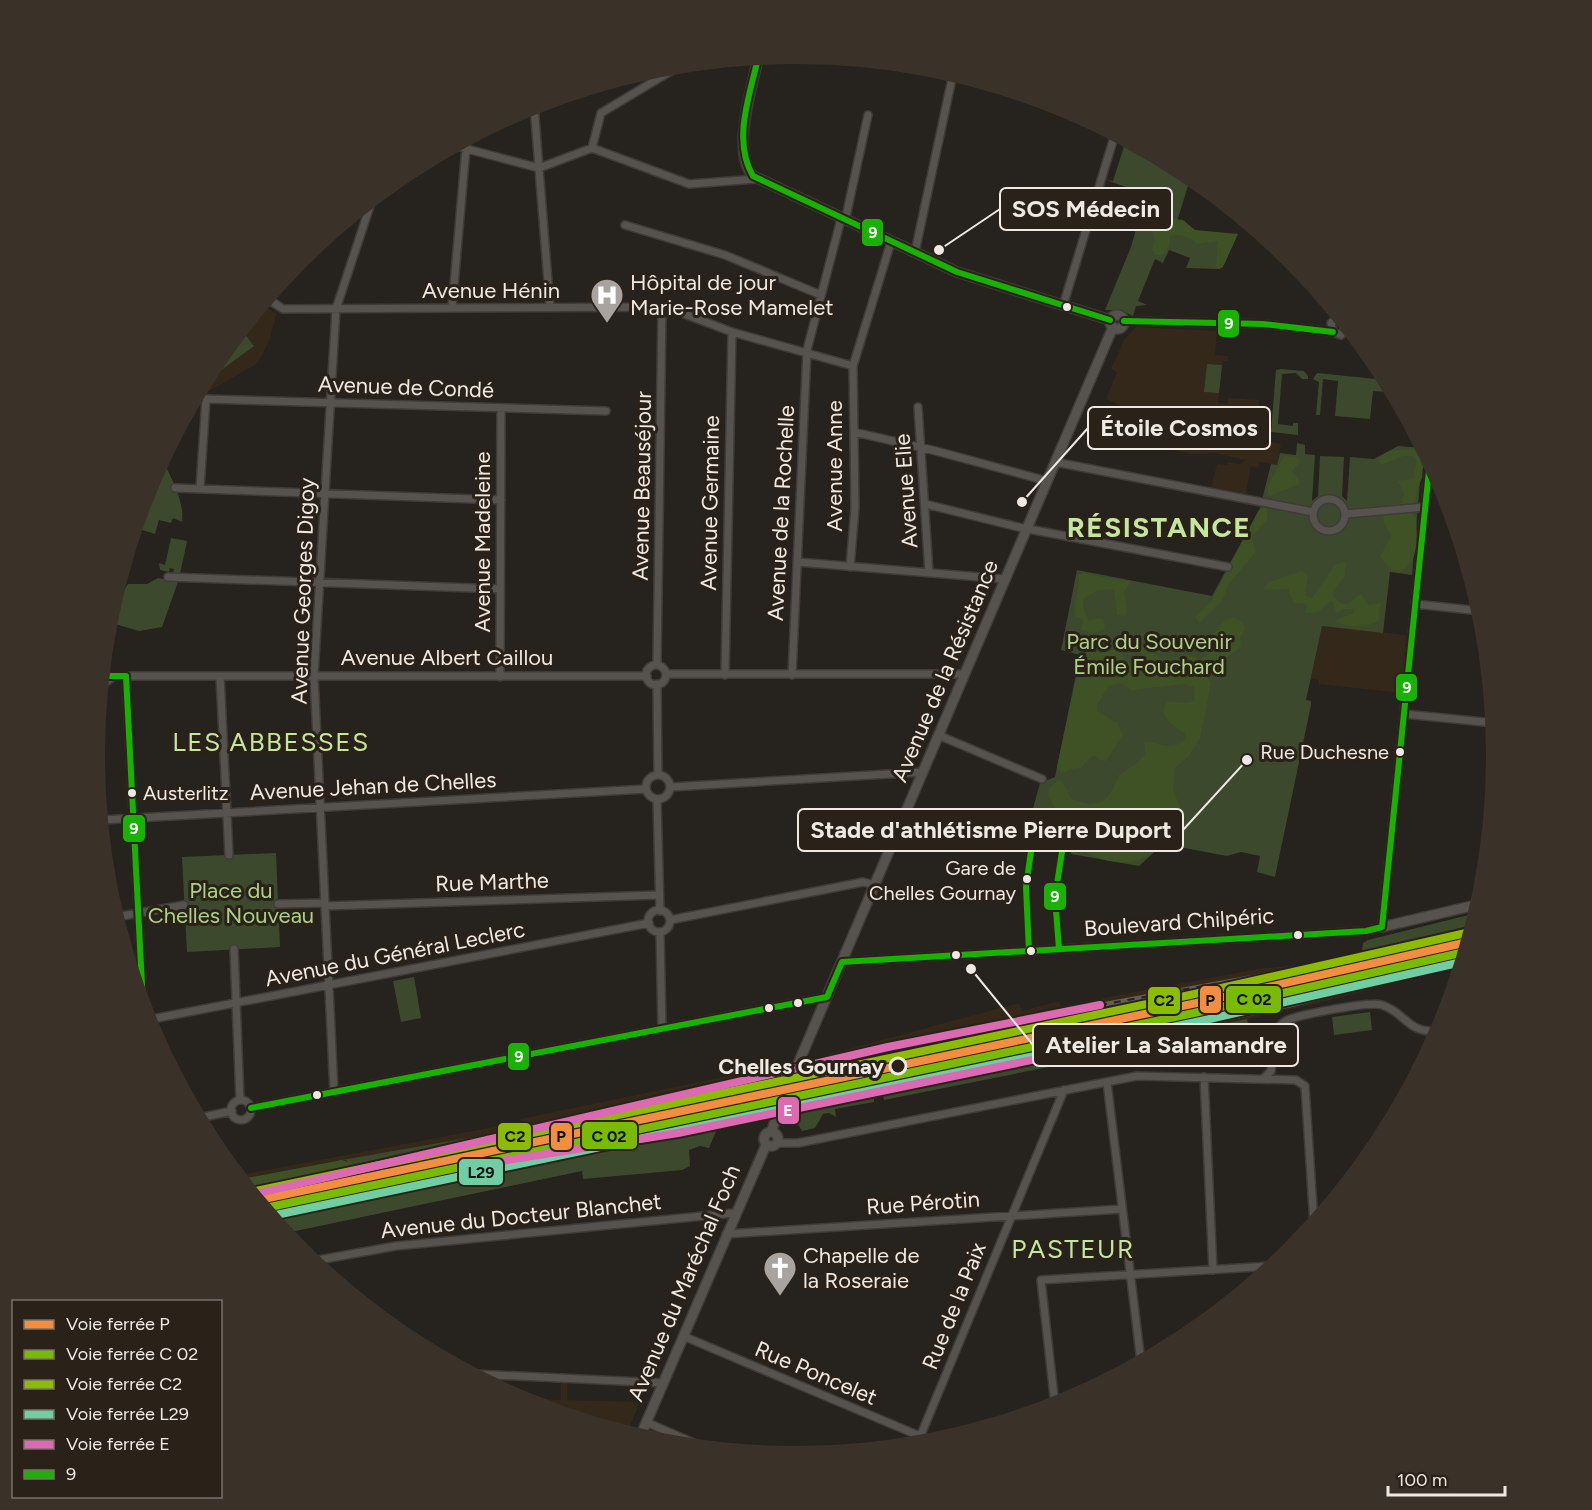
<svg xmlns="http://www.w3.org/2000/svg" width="1592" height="1510" viewBox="0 0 1592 1510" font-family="Figtree,sans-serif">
<rect width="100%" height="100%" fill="#26221d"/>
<path fill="#33281a" d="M262,306L277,313L269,341L261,357L255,365L204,394L199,401H194L213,365Z
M1136,327L1217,331L1215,355L1228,356V361H1223L1218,403L1228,404V398L1259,400L1256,439L1281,444L1277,465L1259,462L1258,468L1251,466L1246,494L1211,487L1217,464L1227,465L1228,462L1240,464L1246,460L1214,453L1191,454L1123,439L1134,412L1106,399L1117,372L1111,369L1124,340Z
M1322,626L1406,635L1401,693L1319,684V680L1309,679Z
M1473,925L1461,966L1319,1003L1163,1038L717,1129L709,1148L700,1146L689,1150L690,1166L682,1170L583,1179L582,1171L286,1233L239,1175L521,1122L520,1119L771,1067L782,1070L812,1065L815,1058L1019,1003L1022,1011L1059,1001L1061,1006L1257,969L1306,964Z
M561,1382H567V1400L640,1402L627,1433L537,1405V1399L561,1400Z"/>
<path fill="#3c492d" d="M1126,140L1191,176L1175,228L1221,238L1220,269L1186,268L1190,258L1169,250L1163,263L1155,259L1138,301L1147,305L1136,306L1133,316L1120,310H1105L1131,247L1146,194L1106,180L1113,181Z
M244,333L254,346L204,383C214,363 226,347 244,333Z
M1207,364L1222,365L1219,393L1204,392Z
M1281,369L1304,371L1308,376V379H1302L1296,373L1282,374L1278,424L1293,426V423H1298V435L1271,432L1276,370Z
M1317,373L1386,380L1389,392L1373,391L1370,419L1335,416L1338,381L1323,379L1320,415H1316L1319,382L1313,379Z
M1297,443L1305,445V454L1315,455L1312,501L1318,496L1320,456L1344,457L1342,496L1347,501L1350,457L1374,459L1398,446L1423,448L1412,575L1390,572L1383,633L1322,626L1306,700L1311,701V705L1275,877L1257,872L1260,856L1241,852L1227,856L1163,844L1139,866L1071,854L1074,820L1032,812L1040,783L1055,777L1080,655L1061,650L1077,570L1212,596L1260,508L1271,464L1277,465L1280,453L1296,455Z
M162,460C171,476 185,503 182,522L173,518L171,523L159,520L155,534L139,529L140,525L137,524L148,486Z
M171,538L187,541L180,574L173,573L174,569L170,568L169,572L160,570L159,563L165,565Z
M158,578L178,582L162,627L139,631L108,622L109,615L115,617L117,614L110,612L115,598H119L128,584H147Z
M276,853L280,947L187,952L182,857Z
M1477,913L1473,925L1362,951L1363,943L1368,940Z
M414,977L421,1018L401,1022L393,981Z
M1370,1012L1372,1030L1334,1035L1332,1017Z
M1247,1019L1249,1027L884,1100L883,1095Z
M874,1097V1102L835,1109L836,1117L829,1113L823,1114L815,1128L802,1131L796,1121L789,1118L792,1113Z
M530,1127L434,1151L251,1191L249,1189L351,1167L346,1160H342Z
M717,1129L709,1148L700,1146L689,1150L690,1166L682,1170L583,1179L582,1171L286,1233L270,1214L492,1168Z"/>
<path fill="#3f5226" d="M1174,219L1183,220L1195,230L1238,234L1223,267L1219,269L1216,266L1218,241L1196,244L1192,239L1179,235L1169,236V245L1163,255H1155L1152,249L1155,241L1152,227Z
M1419,449L1424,456L1422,478L1417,489L1416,501L1409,506L1407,510L1416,517C1417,536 1420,564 1399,572L1391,570L1380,557L1391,535C1385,525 1378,514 1389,505L1402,503L1404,493L1398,481L1413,479L1417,459L1413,456H1403L1381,465L1378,460C1388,446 1404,452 1419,449Z
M1284,456L1298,457L1299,463L1292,472L1298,478L1299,484L1269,496L1268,486Z
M1264,508L1267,509V520L1252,536L1255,553L1228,585L1222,601L1199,623L1195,617L1212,600L1259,510Z
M1343,562L1346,563L1345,576L1333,591V596L1341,603L1348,604L1358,595H1362L1368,605L1381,603L1379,620C1364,629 1351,627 1336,622L1337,619L1354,613V609H1344L1336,614L1334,603L1331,601L1318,612L1305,613L1307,606L1304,603H1295L1289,593V589L1266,590L1264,588L1269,582L1301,571L1306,573L1308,577L1305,595L1312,598L1335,565Z
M1083,573L1131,582L1124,592L1127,612L1125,616L1117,615L1114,589L1098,590L1084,598L1083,607L1088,621L1100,618L1104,620L1105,629L1092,634L1081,629L1083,620L1076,616C1073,603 1081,589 1078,575Z
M1232,618C1240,619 1243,621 1245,629L1240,637L1241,647L1205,673L1211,683L1200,738L1189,756L1175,768L1173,789L1182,812C1180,832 1151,860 1131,862C1113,864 1081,857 1074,839L1080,826L1079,816L1075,812L1057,811L1048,797L1049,789L1058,780L1063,782L1071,799L1089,804L1102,802L1112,791L1119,775L1137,763L1145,754V742C1160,742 1173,753 1186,738L1185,733C1174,727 1156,715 1167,702L1188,703L1195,700L1194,687L1185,684L1132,690L1122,683L1108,686L1098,704L1097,711L1117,723L1123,735L1106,761L1099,760L1096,756L1091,757L1081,768L1070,769L1063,773L1057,767L1081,655L1090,650L1100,653L1120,648L1125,661L1139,667L1147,663V658L1133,648L1139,645C1159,655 1164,666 1188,654L1200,660L1207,656L1206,640C1218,635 1218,621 1232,618Z
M342,1160L353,1164L347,1168L249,1189L242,1179Z"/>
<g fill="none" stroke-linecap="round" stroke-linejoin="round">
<path stroke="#44403b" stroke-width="9" stroke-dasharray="9 4.5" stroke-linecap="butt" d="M777,1116L798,1064"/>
<g stroke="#3f3c38" stroke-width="10">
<path id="street" d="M534,105L550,307
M456,146L539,168L592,148L689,184L757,179
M592,148L601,113L681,65
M845,221L868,115
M625,225L725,255L821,295
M915,252L953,74
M268,299L283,309L666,307L732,332L853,366
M1063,306L1115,134
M452,308L466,148
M1339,317L1331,323L1333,332L1341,335L1348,328
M1124,321L1263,324L1333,332
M918,407L929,573
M854,432L936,451L1047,481
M1055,462L1313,512
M175,488L501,500
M200,488L206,399L606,411
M1313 515a16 16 0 1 1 32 0a16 16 0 1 1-32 0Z
M925,504L1018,527L1228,567
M1346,514L1425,507
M797,562L1005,579
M850,567L855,508L853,366L891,242
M168,577L500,589
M1415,604L1481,611
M657,665L662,307
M646 675a10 10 0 1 1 20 0a10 10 0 1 1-20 0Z
M666,674H964
M725,675L732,332
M792,675L807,350L841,219
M103,676H647
M126,676L143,1004
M220,676L229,855
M500,677L501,409
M657,684L658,775
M102,685L114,676
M1404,714L1494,723
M938,735L1042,779
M646 787a12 12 0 1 1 24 0a12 12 0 1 1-24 0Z
M671,787L923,772
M657,800L660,911
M101,820L646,789
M278,904L325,903
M325,906L659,895
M648 921a11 11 0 1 1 22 0a11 11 0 1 1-22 0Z
M116,917L184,905
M670,920L863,882L875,885
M660,932L662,1029
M234,949L240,1100
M842,962L1366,931L1382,927L1430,461
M147,1020L649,923
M1204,1077L1213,1270
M1263,1079L1271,1071L1276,1030C1280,1025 1284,1021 1290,1019C1305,1014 1370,1001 1382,1005C1407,1013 1406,1034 1440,1031
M1107,1082L1141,1362
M334,1092L314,676L336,309L372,200
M231 1110a10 10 0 1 1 20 0a10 10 0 1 1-20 0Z
M251,1108L827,997
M199,1118L232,1111
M777,1143H798L1137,1076L1296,1080L1305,1086L1314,1224
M726,1234L1122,1209
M313,1261L396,1246L734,1213
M683,1336L934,1442
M474,1374L663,1383
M1055,1405L1041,1280L1273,1266
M646,1422L703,1447
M920,1437L1064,1090"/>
</g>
<g stroke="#3f3c38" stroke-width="12">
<path id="secondary" d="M758,58C752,89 731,151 753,176L957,272L1110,320
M1110 322a7 7 0 1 1 14 0a7 7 0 1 1-14 0Z
M1382,927L1480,904
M798,1064L1113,327
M764 1139a7 7 0 1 1 14 0a7 7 0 1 1-14 0Z
M771,1132L777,1116
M640,1437L766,1145"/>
</g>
<use href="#street" stroke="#56524e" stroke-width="7"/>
<use href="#secondary" stroke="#56524e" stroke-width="9"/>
<g stroke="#615e5a" stroke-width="4.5">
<path id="rail" d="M1100,1005L1329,963L1472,929
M1080,1050L1291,1005L1463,961"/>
</g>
<use href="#rail" stroke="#2a2219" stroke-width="2" stroke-dasharray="7" stroke-linecap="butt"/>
<g stroke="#2a2219" stroke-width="10">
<path id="bus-1" d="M758,58C750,95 732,140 753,176L957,272L1110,320
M1124,321L1263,324L1333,332
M103,676H126L143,1004
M1029,951L1026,887L1035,823L1040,820L1066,826L1055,897L1059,949
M251,1108L827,997L842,962L1366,931L1382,927L1430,461"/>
</g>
<use href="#bus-1" stroke="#19b200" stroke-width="6"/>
<g stroke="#2a2219" stroke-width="12">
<path id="rail-1" d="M259,1200L1192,1004L1468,942"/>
</g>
<g stroke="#2a2219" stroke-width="12">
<path id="rail-2" d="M265,1208L1194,1013L1465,952"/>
</g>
<g stroke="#2a2219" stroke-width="12">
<path id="rail-3" d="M256,1191L1190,995L1466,933"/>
</g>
<g stroke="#2a2219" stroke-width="12">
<path id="rail-4" d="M271,1216L1196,1022L1462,962"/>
</g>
<g stroke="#2a2219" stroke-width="12">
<path id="rail-5" d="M495,1162L678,1133L1080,1050
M254,1194L888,1047L1100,1005"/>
</g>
<use href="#rail-1" stroke="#f28e42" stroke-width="8"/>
<use href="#rail-2" stroke="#79bb02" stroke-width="8"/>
<use href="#rail-3" stroke="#8cbc00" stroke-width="8"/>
<use href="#rail-4" stroke="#71cea3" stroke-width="8"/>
<use href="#rail-5" stroke="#dc6ab2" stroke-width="8"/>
</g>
<defs>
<g id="hospital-pin" transform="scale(1.725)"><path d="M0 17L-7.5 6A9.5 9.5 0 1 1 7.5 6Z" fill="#a8a39e" stroke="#2a2219"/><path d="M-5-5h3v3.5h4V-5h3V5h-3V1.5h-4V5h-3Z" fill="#fff"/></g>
<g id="church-pin" transform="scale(1.725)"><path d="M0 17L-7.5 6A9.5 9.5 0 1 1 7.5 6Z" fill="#a8a39e" stroke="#2a2219"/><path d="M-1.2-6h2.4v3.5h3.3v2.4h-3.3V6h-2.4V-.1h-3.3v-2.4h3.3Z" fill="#fff"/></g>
</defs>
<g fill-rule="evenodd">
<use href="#hospital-pin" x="607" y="295"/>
<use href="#church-pin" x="780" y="1268"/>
</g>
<g fill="#eee9e3" stroke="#2a2219" stroke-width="2">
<circle cx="1067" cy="307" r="5"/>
<circle cx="1400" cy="752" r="5"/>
<circle cx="132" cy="793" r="5"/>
<circle cx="1027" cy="879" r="5"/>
<circle cx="1298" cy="935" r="5"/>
<circle cx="1031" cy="951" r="5"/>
<circle cx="956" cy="955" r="5"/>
<circle cx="798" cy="1003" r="5"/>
<circle cx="769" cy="1008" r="5"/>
<circle cx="317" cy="1095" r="5"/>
</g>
<circle fill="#2a2219" stroke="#eee9e3" stroke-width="3" cx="898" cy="1066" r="8"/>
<g text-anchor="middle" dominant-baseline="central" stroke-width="6" stroke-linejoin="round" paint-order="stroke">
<g font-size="20" fill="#eee9e3" stroke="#2a2219" text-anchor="end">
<text x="1389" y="752">Rue Duchesne</text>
<text x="143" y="793" text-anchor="start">Austerlitz</text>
<text x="1016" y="868">Gare de<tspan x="1016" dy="25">Chelles Gournay</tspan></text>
</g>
<g font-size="22" fill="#eee9e3" stroke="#2a2219" text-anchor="start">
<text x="630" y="282">Hôpital de jour<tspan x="630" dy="25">Marie-Rose Mamelet</tspan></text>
<text x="803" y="1255">Chapelle de<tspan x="803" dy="25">la Roseraie</tspan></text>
</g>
<g font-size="22" fill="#eee9e3" stroke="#2a2219">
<text x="491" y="290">Avenue Hénin</text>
<text transform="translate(406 387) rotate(2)">Avenue de Condé</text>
<text transform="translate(834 466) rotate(-90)">Avenue Anne</text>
<text transform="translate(642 486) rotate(-89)">Avenue Beauséjour</text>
<text transform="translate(906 491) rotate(-94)">Avenue Elie</text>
<text transform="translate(710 503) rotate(-89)">Avenue Germaine</text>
<text transform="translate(781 513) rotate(-87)">Avenue de la Rochelle</text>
<text transform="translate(482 542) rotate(-90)">Avenue Madeleine</text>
<text transform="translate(303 591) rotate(-88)">Avenue Georges Digoy</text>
<text x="447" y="657">Avenue Albert Caillou</text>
<text transform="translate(945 671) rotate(-67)">Avenue de la Résistance</text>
<text transform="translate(373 786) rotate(-3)">Avenue Jehan de Chelles</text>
<text transform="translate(492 882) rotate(-2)">Rue Marthe</text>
<text transform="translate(1179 922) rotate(-4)">Boulevard Chilpéric</text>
<text transform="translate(395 954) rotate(-11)">Avenue du Général Leclerc</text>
<text transform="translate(923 1203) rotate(-4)">Rue Pérotin</text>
<text transform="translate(521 1216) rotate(-6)">Avenue du Docteur Blanchet</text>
<text transform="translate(684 1283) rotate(-67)">Avenue du Maréchal Foch</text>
<text transform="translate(954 1306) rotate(-68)">Rue de la Paix</text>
<text transform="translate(816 1373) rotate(23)">Rue Poncelet</text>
</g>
<g font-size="22" fill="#aed285" stroke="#2a2219">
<text x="1149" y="641">Parc du Souvenir<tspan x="1149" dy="25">Émile Fouchard</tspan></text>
<text x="231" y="890">Place du<tspan x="231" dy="25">Chelles Nouveau</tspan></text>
</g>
<g font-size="22" font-weight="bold" fill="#eee9e3" stroke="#2a2219" text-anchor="end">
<text x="884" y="1066">Chelles Gournay</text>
</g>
<g font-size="26" letter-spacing="1.5" fill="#c4e69f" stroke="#2a2219">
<text x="271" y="742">LES ABBESSES</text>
<text x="1073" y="1249">PASTEUR</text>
</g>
<g font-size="28" font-weight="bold" letter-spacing="1.5" fill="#c4e69f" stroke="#2a2219">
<text x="1159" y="527">RÉSISTANCE</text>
</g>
</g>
<path d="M0 0H1592V1510H0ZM795 64H796A690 690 0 0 1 1486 754V756A690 690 0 0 1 796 1446H795A690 690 0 0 1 105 756V754A690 690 0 0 1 795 64Z" fill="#3a3229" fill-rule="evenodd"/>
<path fill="none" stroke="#eee9e3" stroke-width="2" d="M939 250L1000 209M1022 502L1088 428M1247 760L1183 830M971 969L1033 1045"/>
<g fill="#eee9e3" stroke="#2a2219" stroke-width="2">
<circle cx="939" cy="250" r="6"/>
<circle cx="1022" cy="502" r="6"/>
<circle cx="1247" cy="760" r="6"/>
<circle cx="971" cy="969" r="6"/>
</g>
<g fill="#2a2219" stroke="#eee9e3" stroke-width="2">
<rect x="1000" y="188" width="172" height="42" rx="6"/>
<rect x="1088" y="407" width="182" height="42" rx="6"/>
<rect x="798" y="809" width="385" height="42" rx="6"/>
<rect x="1033" y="1024" width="265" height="42" rx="6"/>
</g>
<g font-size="24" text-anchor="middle" font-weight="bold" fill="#eee9e3">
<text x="1086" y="217">SOS Médecin</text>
<text x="1179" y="436">Étoile Cosmos</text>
<text x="991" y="838">Stade d'athlétisme Pierre Duport</text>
<text x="1166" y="1053">Atelier La Salamandre</text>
</g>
<g stroke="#2a2219" stroke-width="2">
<rect x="861" y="218" width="23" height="29" rx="6" fill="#19b200"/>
<rect x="1217" y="309" width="23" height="29" rx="6" fill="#19b200"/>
<rect x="1395" y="673" width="23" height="29" rx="6" fill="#19b200"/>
<rect x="122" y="814" width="24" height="29" rx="6" fill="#19b200"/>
<rect x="1043" y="882" width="24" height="29" rx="6" fill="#19b200"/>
<rect x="1225" y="985" width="57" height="29" rx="6" fill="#79bb02"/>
<rect x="1199" y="985" width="23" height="29" rx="6" fill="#f28e42"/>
<rect x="1147" y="986" width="34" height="29" rx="6" fill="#8cbc00"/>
<rect x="507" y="1042" width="23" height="29" rx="6" fill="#19b200"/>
<rect x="777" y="1096" width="23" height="29" rx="6" fill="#dc6ab2"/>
<rect x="581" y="1121" width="57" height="29" rx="6" fill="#79bb02"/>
<rect x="550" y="1122" width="23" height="29" rx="6" fill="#f28e42"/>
<rect x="497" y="1122" width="35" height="29" rx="6" fill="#8cbc00"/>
<rect x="458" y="1158" width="46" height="28" rx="6" fill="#71cea3"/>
</g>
<g font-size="16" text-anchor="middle" font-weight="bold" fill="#fff">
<text x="873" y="238">9</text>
<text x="1229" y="329">9</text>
<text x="1407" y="693">9</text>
<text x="134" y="834">9</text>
<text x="1055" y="902">9</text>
<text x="519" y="1062">9</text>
<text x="788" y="1116">E</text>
</g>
<g font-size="16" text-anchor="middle" font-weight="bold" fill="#111">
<text x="1254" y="1005">C 02</text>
<text x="1210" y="1006">P</text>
<text x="1164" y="1006">C2</text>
<text x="609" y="1142">C 02</text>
<text x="561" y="1142">P</text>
<text x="515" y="1142">C2</text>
<text x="481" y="1178">L29</text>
</g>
<rect x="12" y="1300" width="210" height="198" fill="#2a2219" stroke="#78726a" stroke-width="1.5"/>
<rect x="24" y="1320" width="30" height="9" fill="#f28e42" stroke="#78726a" stroke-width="1.5"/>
<text x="66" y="1330" font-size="18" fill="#eee9e3">Voie ferrée P</text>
<rect x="24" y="1350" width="30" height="9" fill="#79bb02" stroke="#78726a" stroke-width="1.5"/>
<text x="66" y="1360" font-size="18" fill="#eee9e3">Voie ferrée C 02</text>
<rect x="24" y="1380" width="30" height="9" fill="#8cbc00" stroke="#78726a" stroke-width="1.5"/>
<text x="66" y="1390" font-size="18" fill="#eee9e3">Voie ferrée C2</text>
<rect x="24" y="1410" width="30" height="9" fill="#71cea3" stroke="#78726a" stroke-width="1.5"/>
<text x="66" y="1420" font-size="18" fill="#eee9e3">Voie ferrée L29</text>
<rect x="24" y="1440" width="30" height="9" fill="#dc6ab2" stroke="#78726a" stroke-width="1.5"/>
<text x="66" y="1450" font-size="18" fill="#eee9e3">Voie ferrée E</text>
<rect x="24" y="1470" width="30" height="9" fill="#19b200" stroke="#78726a" stroke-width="1.5"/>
<text x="66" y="1480" font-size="18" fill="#eee9e3">9</text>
<path d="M1388 1486v9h117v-9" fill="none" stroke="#eee9e3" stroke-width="3"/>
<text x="1397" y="1486" font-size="18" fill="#eee9e3" stroke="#2a2219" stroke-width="4.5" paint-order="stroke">100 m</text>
</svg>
